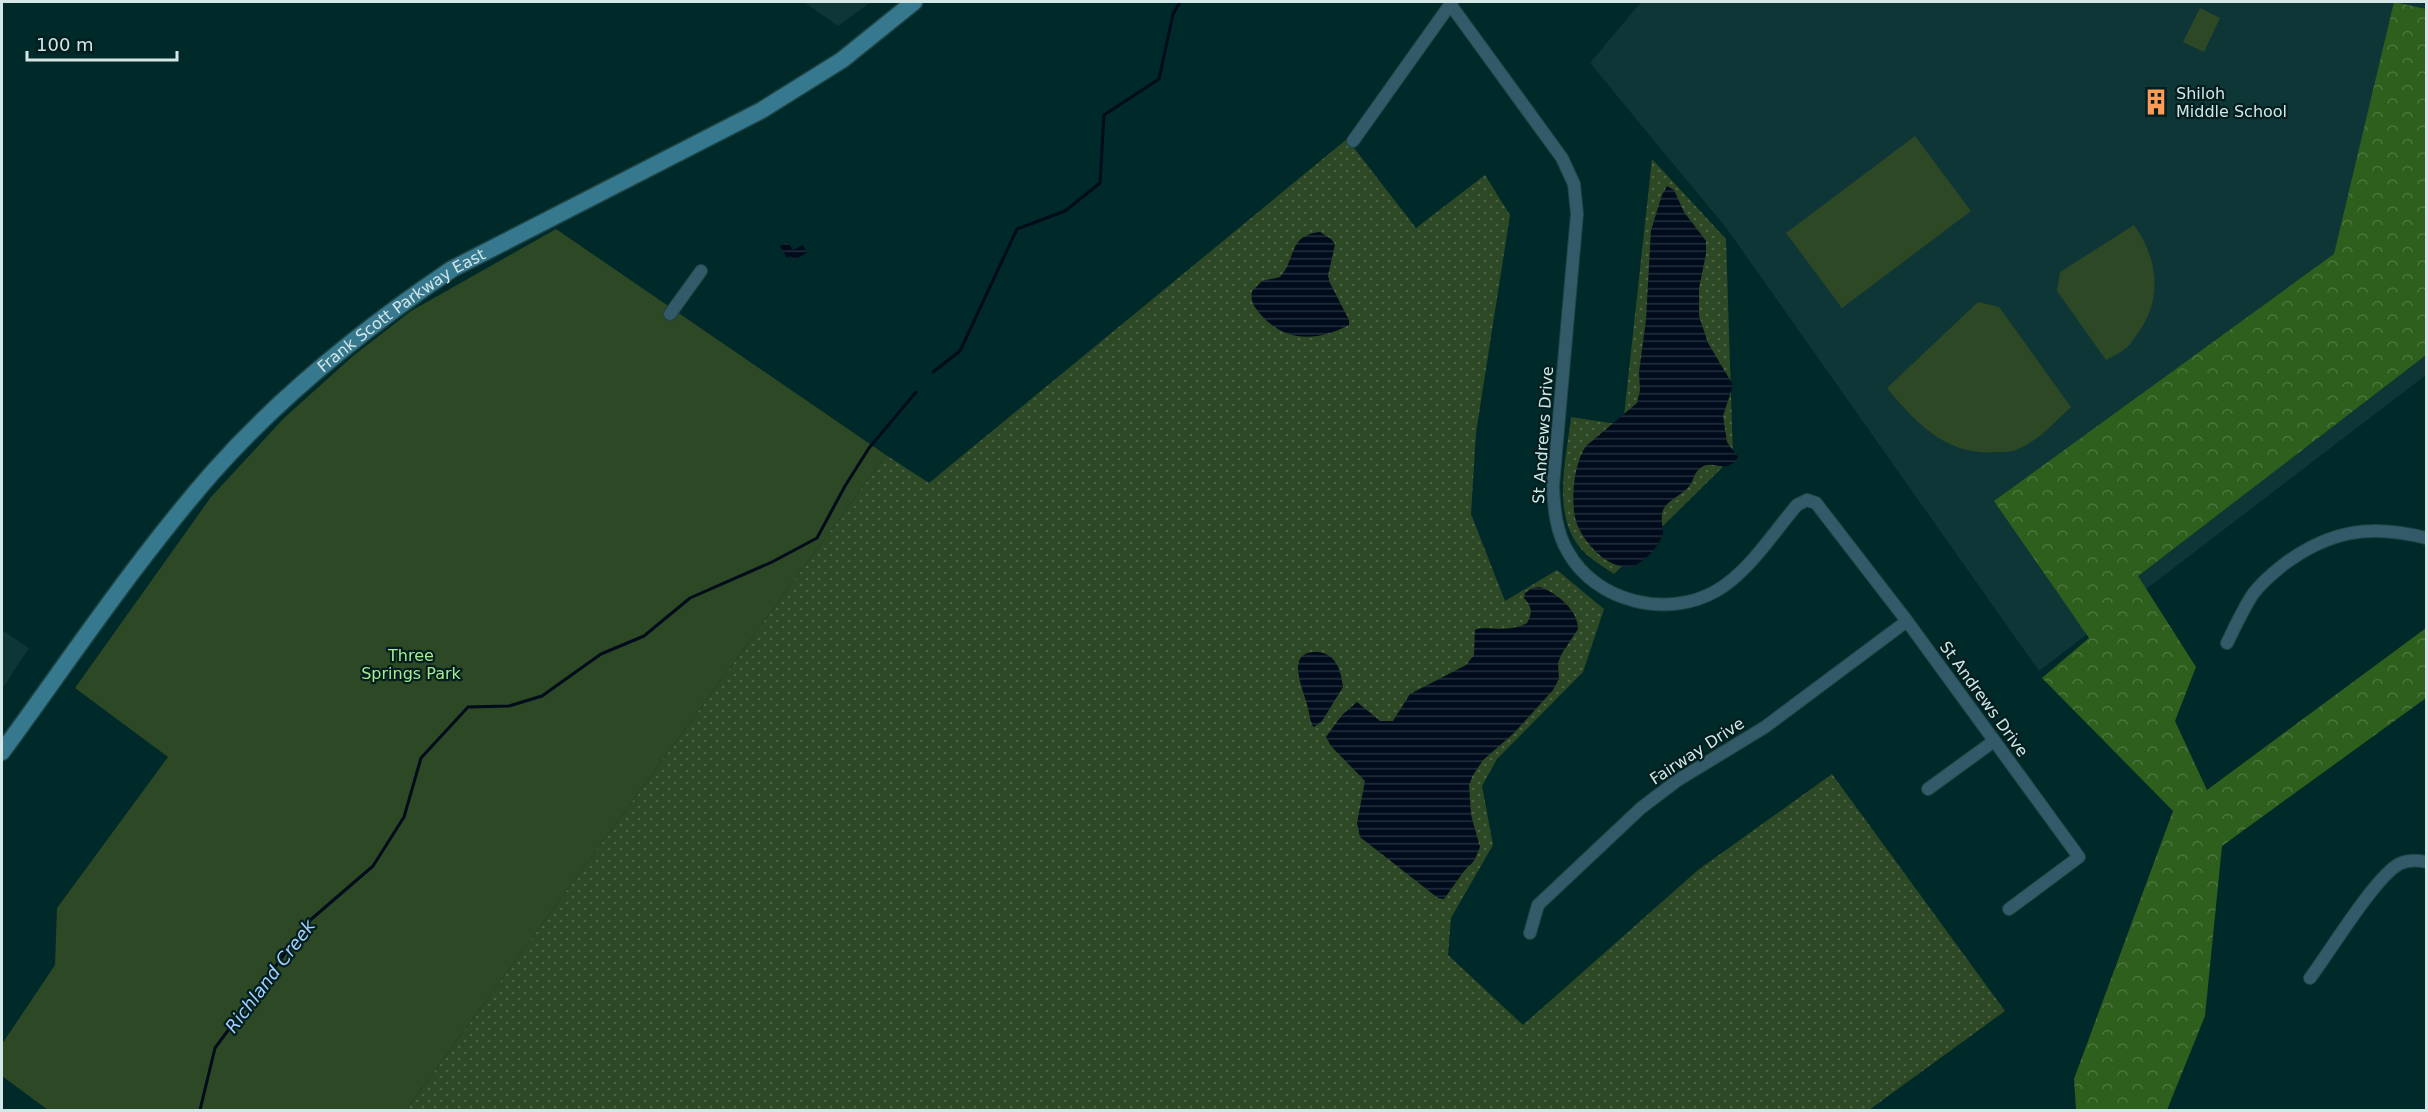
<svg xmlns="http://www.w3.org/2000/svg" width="2428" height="1112" viewBox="0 0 2428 1112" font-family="'DejaVu Sans',sans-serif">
<defs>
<pattern id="grass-dots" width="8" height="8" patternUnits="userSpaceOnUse" patternTransform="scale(1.5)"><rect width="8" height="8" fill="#2d4824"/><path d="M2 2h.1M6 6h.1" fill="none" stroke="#4b6244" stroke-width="1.8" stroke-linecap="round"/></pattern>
<pattern id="forest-crowns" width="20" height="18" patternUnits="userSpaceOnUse" patternTransform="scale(1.5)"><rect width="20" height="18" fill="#2f5f1c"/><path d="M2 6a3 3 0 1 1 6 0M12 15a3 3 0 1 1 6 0" fill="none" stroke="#4c763d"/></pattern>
<pattern id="water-rules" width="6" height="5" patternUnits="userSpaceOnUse" patternTransform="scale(1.5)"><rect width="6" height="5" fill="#000b1c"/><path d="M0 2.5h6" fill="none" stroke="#242f3d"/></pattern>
</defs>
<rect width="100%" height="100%" fill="#002929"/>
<path fill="#0f3636" d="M804,2H871L838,26Z
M1641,2H2422L2426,7V375L2039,671L1727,229L1590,63Z
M2,630L29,648L2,689Z"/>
<path fill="url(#grass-dots)" d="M1347,139L1416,228L1485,175L1510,215L1476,433L1471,514L1505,601L1557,570L1604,609L1583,672L1497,759L1482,786L1493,845L1451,918L1448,955L1523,1025L1698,870L1832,774L2005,1011L1869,1110H406L886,455L929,483Z
M1652,159L1726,239L1733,457L1614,574C1603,566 1586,557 1578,545C1552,510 1567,456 1571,417L1623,425Z"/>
<path fill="url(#forest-crowns)" d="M2394,2L2426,9V355L2138,576L2196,667L2175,721L2207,790L2426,628V698L2222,846L2205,1016L2167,1110H2076L2074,1079L2173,811L2042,678L2089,638L1994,501L2334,254Z"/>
<path fill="#2d4824" d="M2200,8L2220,18L2204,52L2183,42Z
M1915,136L1971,211L1842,308L1786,233Z
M2134,225C2158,258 2163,299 2138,333C2134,338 2131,344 2126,348C2120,353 2113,356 2106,360L2057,291L2060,272Z
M556,229L886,455L406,1110H48L2,1076V1044L55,965L57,908L168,757L75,688L211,497L283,419L353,356L411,311Z
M1978,302L1999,307L2071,407C2054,423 2038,441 2016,450C2011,452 2004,452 1998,452C1947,457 1916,423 1887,388Z"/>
<path fill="url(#water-rules)" d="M1667,186L1674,190L1684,212L1706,241V254L1699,288V316L1708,343L1733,385L1723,416L1727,442L1738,457C1726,477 1713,457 1699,469C1694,474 1693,481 1690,485C1683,495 1668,499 1663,510C1660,518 1663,525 1663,533C1661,544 1647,559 1637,564C1612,577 1579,539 1575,517C1571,497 1574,463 1586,446L1637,403L1640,390L1639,372L1646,320L1651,230L1662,195Z
M1320,232L1331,239L1335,244L1328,276L1330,283L1349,320V325C1318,341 1287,343 1262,316C1255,308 1250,302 1252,291L1262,281L1280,277C1296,260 1288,235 1320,232Z
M788,242L793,250L803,245L807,253L793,260L791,256L787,258L780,246Z
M1540,587C1557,593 1578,610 1578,629L1561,655L1558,663L1559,679L1553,690L1514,733L1483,760L1473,775L1469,785L1471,815L1480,847L1474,861L1464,871L1444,899L1438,898L1360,837L1357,823L1365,781L1331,746L1326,737L1342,715L1357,702L1380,721H1393L1410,694L1466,665L1474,655L1475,630C1485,625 1507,634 1527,623C1533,612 1532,607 1524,598L1525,593L1532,588Z
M1318,652C1336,654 1341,670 1343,687L1322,721L1314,727L1312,725C1309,717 1309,709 1306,701C1301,684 1286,650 1318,652Z"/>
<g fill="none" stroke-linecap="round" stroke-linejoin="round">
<path stroke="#000b1c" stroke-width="3" d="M933,372L960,351L1017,229L1065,211L1100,183L1104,115L1159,79L1173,14L1180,2
M200,1110L215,1048L308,922L373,866L404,817L421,758L468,707L509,706L542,696L601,654L644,636L690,598L772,562L817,538L845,486L869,448L916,392"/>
<g stroke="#1e4444" stroke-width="14">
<path id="street" d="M1450,4L1562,158L1574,184L1577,214L1553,486C1554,509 1556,532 1568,552C1596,602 1667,619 1716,591C1749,572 1773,533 1797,505L1807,500L1816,503L1907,621L2079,857L2009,909
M1353,141L1452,2
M670,314L701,271
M2227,643C2235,627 2243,609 2253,594C2261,583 2273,573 2283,565C2330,530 2370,524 2426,538
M1928,789L1994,741
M1530,933L1538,905L1641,808L1678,780L1765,727L1907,621
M2310,978C2329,953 2375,877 2399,864C2407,860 2418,860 2426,862"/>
</g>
<g stroke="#1e4444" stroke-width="19">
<g id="secondary">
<path id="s1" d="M2,752C71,658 136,560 213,472C282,394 366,327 452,269L762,110L842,60L914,2"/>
</g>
</g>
<use href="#street" stroke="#335a68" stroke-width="12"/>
<use href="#secondary" stroke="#36798f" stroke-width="16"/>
</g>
<defs>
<g id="building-bare" transform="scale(2.07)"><path d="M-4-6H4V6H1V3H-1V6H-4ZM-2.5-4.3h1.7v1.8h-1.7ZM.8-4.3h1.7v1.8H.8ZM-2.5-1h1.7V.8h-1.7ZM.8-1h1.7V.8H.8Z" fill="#fe9c57" stroke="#021e1e" stroke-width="2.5" paint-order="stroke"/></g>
</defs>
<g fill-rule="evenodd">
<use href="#building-bare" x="2156" y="102"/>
</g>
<g text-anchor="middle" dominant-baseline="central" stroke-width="4.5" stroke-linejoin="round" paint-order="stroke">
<g font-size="16" fill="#d3e7e7" stroke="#021e1e" text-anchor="start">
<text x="2176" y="93">Shiloh<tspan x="2176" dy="18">Middle School</tspan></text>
</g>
<g font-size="16" fill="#d3e7e7" stroke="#021e1e">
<text stroke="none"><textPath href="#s1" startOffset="600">Frank Scott Parkway East</textPath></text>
<text transform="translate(1543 435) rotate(-86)">St Andrews Drive</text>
<text transform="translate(1984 699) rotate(54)">St Andrews Drive</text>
<text transform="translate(1697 751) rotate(-33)">Fairway Drive</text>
</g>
<g font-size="16" fill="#a6eb8f" stroke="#021e1e">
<text x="411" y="655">Three<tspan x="411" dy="18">Springs Park</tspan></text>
</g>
<g font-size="18" font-style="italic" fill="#a0ceff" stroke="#021e1e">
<text transform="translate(270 976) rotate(-53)">Richland Creek</text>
</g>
</g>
<rect width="2428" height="1112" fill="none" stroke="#d3e7e7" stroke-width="6"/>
<path d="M27 51v9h150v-9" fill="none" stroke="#d3e7e7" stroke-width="3"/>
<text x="36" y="51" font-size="18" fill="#d3e7e7" stroke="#021e1e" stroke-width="4.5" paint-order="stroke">100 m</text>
</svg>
